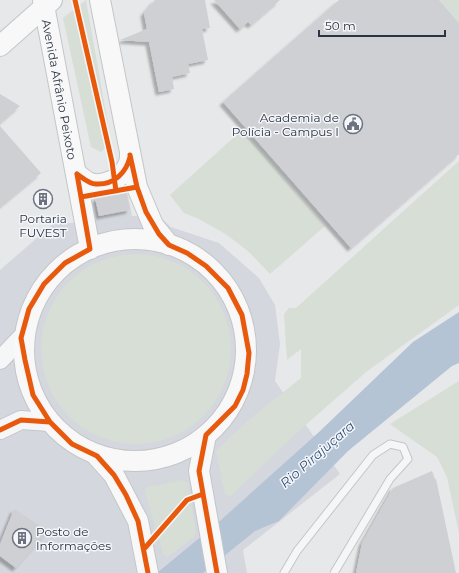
<svg xmlns="http://www.w3.org/2000/svg" width="459" height="573" viewBox="0 0 459 573" font-family="Montserrat,sans-serif">
<defs>
<filter id="shadow"><feDropShadow dx="-3.5" dy="3.5" stdDeviation="1" flood-color="#0004"/></filter>
</defs>
<rect width="100%" height="100%" fill="#e6e8ea"/>
<path fill="#d4d7dd" d="M127,191L132,216L160,217L171,227L219,243L259,278L275,305L280,344L275,381L340,474L243,550L247,573H0V270L53,224L85,222L97,219L93,196Z"/>
<path fill="#d6ded6" d="M86,0L111,142L101,152L91,147L63,18Z
M439,0H459V23Z
M242,130L325,226L270,274L248,251L227,235L199,219L184,213L170,195Z
M459,161V305L366,372L293,436L231,496L225,495L216,451L251,418L301,378V349L287,360L284,314L289,308H296Z
M41 349a95 95 0 1 1 190 0a95 95 0 1 1-190 0Z
M459,381V533L447,477L437,457L390,424Z
M183,480L188,483L196,533L194,537L167,557L163,554L145,492L148,487Z"/>
<path fill="#b4c4d5" d="M459,312V363L452,366L348,451L279,521L255,531L203,573H157L221,520L319,432L413,342Z"/>
<path fill="#ced0d3" filter="url(#shadow)" d="M155,0H205L210,28L202,29L208,60L188,64L190,73L172,77L174,89L159,92L149,42L120,40L147,29L144,13Z
M214,0H280L251,25L248,22L240,29Z
M339,0H439L459,23V154L351,248L223,102Z
M0,94L20,106L0,123Z
M0,126L41,173L0,207Z
M126,192L130,210L99,216L95,198Z
M432,471L435,479H436L456,573H356L362,543L393,488Z
M14,509L48,531L16,568L0,556V544Z"/>
<g fill="none" stroke-linecap="round" stroke-linejoin="round">
<g stroke="#c4c6c8" stroke-width="9">
<path id="service" d="M284,573L297,551L373,455L390,444L403,447L408,459L390,479L334,573"/>
</g>
<g stroke="#c4c6c8" stroke-width="20">
<path id="tertiary" d="M0,360L21,338
M0,430L21,420L50,422"/>
</g>
<g stroke="#c4c6c8" stroke-width="22">
<g id="secondary">
<path id="s1" d="M43,0L90,249"/>
<path d="M100,0L137,187L153,225L169,245"/>
<path d="M0,46L52,0"/>
<path d="M77,174C81,177 85,181 90,183C102,187 122,179 127,167C129,164 130,159 130,155"/>
<circle cx="135" cy="350" r="111"/>
<path d="M206,435L199,471L217,573"/>
<path d="M97,456L114,475L138,521L148,573"/>
</g>
</g>
<use href="#service" stroke="#f5f6f7" stroke-width="7"/>
<use href="#tertiary" stroke="#f5f6f7" stroke-width="18"/>
<use href="#secondary" stroke="#f8f8f8" stroke-width="20"/>
<g stroke="#f4f6f9" stroke-width="8">
<path id="cycleway" d="M75,0L112,162L116,191
M130,155L137,187L146,212L159,234L169,245L187,253L206,266L228,288L242,315L249,353L247,374L243,390L235,406L206,435L199,471L217,573
M77,174L90,249L65,263L44,284L29,309L21,338L25,360L33,395L50,422L72,444L97,456L114,475L126,495L138,521L148,573
M77,174C83,178 89,184 96,184C114,185 126,173 130,157
M81,197L137,187
M0,430L21,420L50,422
M144,549L187,500L203,494"/>
</g>
<use href="#cycleway" stroke="#e8590c" stroke-width="5"/>
</g>
<defs>
<g id="civic-ring" transform="scale(1)"><circle r="9.5" fill="#f4f6f9" stroke="#6c737f" stroke-width="1.5"/><path d="M-.6-6.5H3V-4.5H.6V-3L4-1V1h2V6H-6V1h2V-1L-.6-3ZM-1.2 2.5V6h2.4V2.5Z" fill="#6c737f"/></g>
<g id="building-ring" transform="scale(1)"><circle r="9.5" fill="#f4f6f9" stroke="#6c737f" stroke-width="1.5"/><path d="M-4-6H4V6H1V3H-1V6H-4ZM-2.5-4.3h1.7v1.8h-1.7ZM.8-4.3h1.7v1.8H.8ZM-2.5-1h1.7V.8h-1.7ZM.8-1h1.7V.8H.8Z" fill="#6c737f"/></g>
</defs>
<g fill-rule="evenodd">
<use href="#civic-ring" x="353" y="124"/>
<use href="#building-ring" x="43" y="199"/>
<use href="#building-ring" x="22" y="538"/>
</g>
<g text-anchor="middle" dominant-baseline="central" stroke-width="3" stroke-linejoin="round" paint-order="stroke">
<g font-size="12" fill="#2b3445" stroke="#f4f6f9">
<text stroke="none"><textPath href="#s1" startOffset="91">Avenida Afrânio Peixoto</textPath></text>
</g>
<g font-size="12" fill="#2b3445" stroke="#f4f6f9" text-anchor="end">
<text x="339" y="117">Academia de<tspan x="339" dy="14">Polícia - Campus I</tspan></text>
<text x="43" y="218" text-anchor="middle">Portaria<tspan x="43" dy="14">FUVEST</tspan></text>
<text x="36" y="531" text-anchor="start">Posto de<tspan x="36" dy="14">Informações</tspan></text>
</g>
<g font-size="13" font-style="italic" fill="#34527a" stroke="#f4f6f9">
<text transform="translate(317 454) rotate(-41)">Rio Pirajuçara</text>
</g>
</g>
<path d="M319 30v6h126v-6" fill="none" stroke="#2b3445" stroke-width="2"/>
<text x="325" y="30" font-size="12" fill="#2b3445" stroke="#f4f6f9" stroke-width="3" paint-order="stroke">50 m</text>
</svg>
